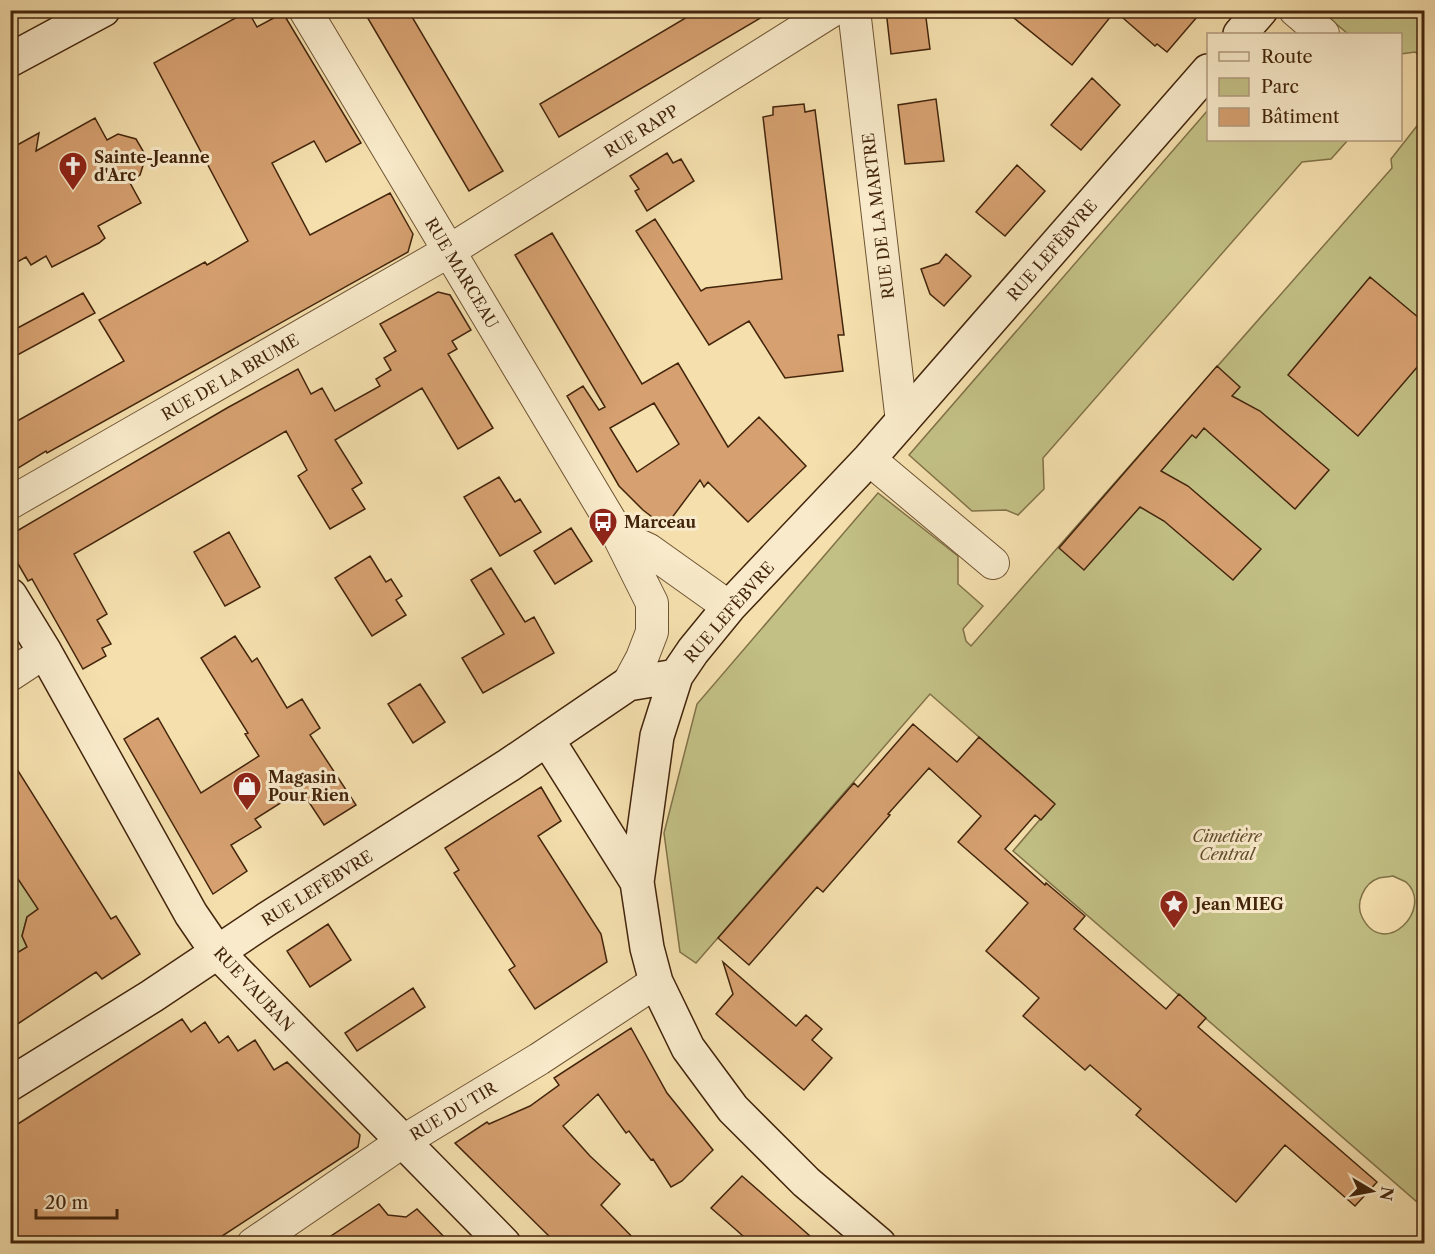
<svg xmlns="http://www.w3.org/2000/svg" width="1435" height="1254" viewBox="0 0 1435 1254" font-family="'Libre Caslon Text',serif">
<rect width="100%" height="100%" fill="#f4dfad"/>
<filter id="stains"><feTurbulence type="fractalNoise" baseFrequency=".00333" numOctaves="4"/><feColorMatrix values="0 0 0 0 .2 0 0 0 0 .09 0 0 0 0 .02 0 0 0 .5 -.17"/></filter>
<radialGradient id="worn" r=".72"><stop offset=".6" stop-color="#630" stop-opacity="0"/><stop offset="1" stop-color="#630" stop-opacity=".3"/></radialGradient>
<path fill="#c2c085" stroke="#827248" stroke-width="1.5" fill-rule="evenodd" d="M1321,11H1424V59L1415,52L1401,54L1400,34H1348Z
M1208,110V140H1348L1331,159L1302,162L1043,458L1044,489L1018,515L1006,510L972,511L909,455Z
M1424,117V1208L1013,851L1054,803L930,694L696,963L680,952L664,833L697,704L878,493L958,556V584L983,606L963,629L966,641L971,646L1392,168L1391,159ZM1393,876C1397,878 1402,880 1406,882C1435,908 1384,961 1362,917C1355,903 1364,883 1379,878C1383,877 1388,877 1393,876Z
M10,867L39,908L27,917L22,936L27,947L11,957Z"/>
<path fill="#d6a070" stroke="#43250c" stroke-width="1.5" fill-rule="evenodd" d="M363,10H408L503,171L469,191Z
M699,10H774L559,137L540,104Z
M886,10H925L930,49L891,54Z
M1004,10H1203L1167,52L1157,44L1155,46L1115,11L1072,65Z
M248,11L257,27L283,13L361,143L326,162L314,141L272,163L310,235L390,193L413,234L408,252L47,453L46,451L10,473V425L124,361L99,320L205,262L207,265L248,241L154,63Z
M1092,78L1120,105L1081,150L1051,125Z
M936,99L944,161L905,164L898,105Z
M804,104L805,112L815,110L844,335H838L843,371L785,378L749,321L709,345L636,231L655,219L701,291L706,288L782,279L763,117L773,115V107Z
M95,118L107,140L118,134L136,139L146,156L140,175L129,181L141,203L98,226L105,238L99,243L52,267L46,256L31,265L26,257L10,266V149L39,133L36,151Z
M667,153L673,163L681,159L694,181L647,211L635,191L639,189L630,176Z
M1017,165L1045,191L1005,236L976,212Z
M552,233L642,384L678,363L728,447L759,417L806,466L748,522L708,482L704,487L700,480L665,527L643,510L619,486L567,396L583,386L599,410L605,407L515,255ZM654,403L679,444L637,472L610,428Z
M946,254L971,276L944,306L930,294L921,269L939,263Z
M1370,277L1425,323V358L1358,436L1288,375Z
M438,292L450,295L471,330L452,341L457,349L448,354L493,428L458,449L422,388L335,440L362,483L352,489L365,509L330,529L298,476L307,470L286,431L74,554L107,614L97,620L111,644L102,648L106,656L83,669L32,579L28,581L10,550V535L227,408L298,369L311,394L322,388L335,411L380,386L376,379L391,370L384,358L396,351L380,324Z
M83,293L95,313L10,359V332Z
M1217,366L1240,387L1232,396L1260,411L1329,470L1295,509L1204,428L1196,438L1192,435L1161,471L1188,486L1261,549L1233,580L1164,521L1140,507L1084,570L1059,548Z
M499,477L515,502L520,499L541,532L500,556L464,497Z
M571,528L592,561L555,584L534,551Z
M229,532L260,587L225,606L194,552Z
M370,556L386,582L391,579L402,596L396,600L406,615L372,636L335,578Z
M491,568L525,622L534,617L554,653L483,693L462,658L504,634L471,580Z
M235,636L252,662L257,658L287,708L302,699L320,728L310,735L356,805L324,825L301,790L255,819L261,827L231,845L247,871L213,894L124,739L158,718L201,793L259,756L245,734L248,733L201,658Z
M420,684L445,722L413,743L388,704Z
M913,724L957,762L979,737L1055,804L1041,820L1035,815L1005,849L1045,885L1046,883L1085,916L1074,929L1166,1009L1179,994L1206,1018L1198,1027L1377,1182L1355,1206L1285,1145L1236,1202L1136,1115L1141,1109L1090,1065L1085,1070L1023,1016L1039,998L986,951L1028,903L958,842L981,816L929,768L888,814L890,815L823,892L817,887L749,965L718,938L854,783L858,787Z
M10,758L111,919L116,916L140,954L102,979L96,972L10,1029V957L27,947L22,936L27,917L38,909L10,867Z
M541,787L561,821L538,836L601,934L607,962L535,1009L509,970L515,966L454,873L459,870L445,848Z
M328,924L351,960L310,987L287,951Z
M723,962L796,1026L806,1015L822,1029L812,1040L832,1058L804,1090L716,1014L733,994Z
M413,988L425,1007L357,1051L345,1033Z
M182,1019L191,1032L205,1022L219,1043L228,1036L238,1051L255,1040L274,1070L287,1062L360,1135L358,1147L210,1244H10V1129Z
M631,1028L667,1093L713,1150L682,1181L671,1187L653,1159L651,1160L629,1131L626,1133L598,1094L563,1126L590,1156L620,1184L601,1205L639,1244H557L455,1143L487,1122L489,1124L530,1106L559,1085L554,1078Z
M742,1176L767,1198L819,1244H752L734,1228L711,1208Z
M379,1204L388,1215L406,1217L417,1209L451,1244H319Z"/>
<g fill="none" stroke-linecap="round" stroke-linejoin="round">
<g stroke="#6f5434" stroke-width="34">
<path id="street" d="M305,10L614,527L652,603V632L642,658L628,684
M854,10L902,422
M1295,10L1323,34
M869,459L993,563
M10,503L449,251L833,10
M619,536L649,550L729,607
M10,675L45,652
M253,1244L402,1142L539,1059L656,982"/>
</g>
<g stroke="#43250c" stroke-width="36">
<path id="secondary" d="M1240,34L1261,10
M10,60L103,10
M10,595L45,652L191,914L217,952L504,1244
M547,739L637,882
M10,1084L152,996L267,919L509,765L628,684L676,676
M879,1244L806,1182L733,1109L688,1048L656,982L647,948L637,882L657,736L676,676L693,651L729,607L869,459L1208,71"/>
</g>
<use href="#street" stroke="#f8eaca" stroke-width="32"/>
<use href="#secondary" stroke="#f8eaca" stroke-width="33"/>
</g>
<defs>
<g id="church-pin" transform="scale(1.5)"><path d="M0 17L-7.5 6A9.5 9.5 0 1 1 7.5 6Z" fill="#8f2418" stroke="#f8eaca"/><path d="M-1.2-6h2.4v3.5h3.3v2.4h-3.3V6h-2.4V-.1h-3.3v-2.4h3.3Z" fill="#fff"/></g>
<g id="bus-pin" transform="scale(1.5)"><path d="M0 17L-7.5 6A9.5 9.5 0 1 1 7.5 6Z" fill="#8f2418" stroke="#f8eaca"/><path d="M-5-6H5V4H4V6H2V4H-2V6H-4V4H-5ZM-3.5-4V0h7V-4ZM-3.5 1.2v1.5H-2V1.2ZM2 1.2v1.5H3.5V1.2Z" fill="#fff"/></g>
<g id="shop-pin" transform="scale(1.5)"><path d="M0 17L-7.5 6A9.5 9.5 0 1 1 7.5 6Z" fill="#8f2418" stroke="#f8eaca"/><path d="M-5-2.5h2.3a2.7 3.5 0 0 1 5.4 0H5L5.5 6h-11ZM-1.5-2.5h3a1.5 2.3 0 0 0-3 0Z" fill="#fff"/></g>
<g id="sight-pin" transform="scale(1.5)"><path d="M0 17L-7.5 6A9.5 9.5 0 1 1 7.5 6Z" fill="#8f2418" stroke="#f8eaca"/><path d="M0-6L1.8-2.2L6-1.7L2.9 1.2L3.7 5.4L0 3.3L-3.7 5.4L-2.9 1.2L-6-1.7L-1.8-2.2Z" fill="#fff"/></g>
</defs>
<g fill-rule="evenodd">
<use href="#church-pin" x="73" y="166"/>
<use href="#bus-pin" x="603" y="522"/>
<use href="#shop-pin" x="247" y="786"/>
<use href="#sight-pin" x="1174" y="904"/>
</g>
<g text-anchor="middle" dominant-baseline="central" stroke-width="6" stroke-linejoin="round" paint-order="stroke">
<g font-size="16" fill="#43250c" stroke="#f8eaca">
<text transform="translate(641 131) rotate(-32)">RUE RAPP</text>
<text transform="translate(878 216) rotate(-97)">RUE DE LA MARTRE</text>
<text transform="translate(1052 250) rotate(-49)">RUE LEFÈBVRE</text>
<text transform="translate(462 273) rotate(59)">RUE MARCEAU</text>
<text transform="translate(230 377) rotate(-30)">RUE DE LA BRUME</text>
<text transform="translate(729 612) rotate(-49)">RUE LEFÈBVRE</text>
<text transform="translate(317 888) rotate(-32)">RUE LEFÈBVRE</text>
<text transform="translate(254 989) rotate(47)">RUE VAUBAN</text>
<text transform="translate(453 1111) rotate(-31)">RUE DU TIR</text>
</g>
<g font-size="16" font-weight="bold" fill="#43250c" stroke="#f8eaca" text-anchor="start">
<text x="94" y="157">Sainte-Jeanne<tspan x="94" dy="18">d'Arc</tspan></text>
<text x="624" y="522">Marceau</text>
<text x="268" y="777">Magasin<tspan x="268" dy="18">Pour Rien</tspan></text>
<text x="1195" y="904">Jean MIEG</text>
</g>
<g font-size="16" font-style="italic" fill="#634c2a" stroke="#f8eaca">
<text x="1227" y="836">Cimetière<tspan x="1227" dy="18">Central</tspan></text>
</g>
</g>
<rect width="1435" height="1254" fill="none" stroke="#f4dfad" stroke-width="36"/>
<rect x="12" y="12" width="1411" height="1230" fill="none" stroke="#43250c" stroke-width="3"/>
<rect x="18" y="18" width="1399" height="1218" fill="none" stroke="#43250c" stroke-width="1.5"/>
<rect x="1207" y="33" width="195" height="108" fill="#f8eaca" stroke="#b09b7e" stroke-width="1.5"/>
<rect x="1219" y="52" width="30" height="9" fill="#f8eaca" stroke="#b09b7e" stroke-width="1.5"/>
<text x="1261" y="63" font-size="18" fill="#43250c">Route</text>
<rect x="1219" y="78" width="30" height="18" fill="#c2c085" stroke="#b09b7e" stroke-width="1.5"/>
<text x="1261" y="93" font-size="18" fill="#43250c">Parc</text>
<rect x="1219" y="108" width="30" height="18" fill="#d6a070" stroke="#b09b7e" stroke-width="1.5"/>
<text x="1261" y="123" font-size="18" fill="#43250c">Bâtiment</text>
<g transform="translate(1372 1191) rotate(100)" stroke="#f8eaca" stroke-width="4.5" paint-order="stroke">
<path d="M0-4.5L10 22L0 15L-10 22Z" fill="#43250c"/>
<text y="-9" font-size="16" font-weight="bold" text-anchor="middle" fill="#43250c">N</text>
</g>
<path d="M36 1209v9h81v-9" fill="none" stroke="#43250c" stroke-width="3"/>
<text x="45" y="1209" font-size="18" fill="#43250c" stroke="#f8eaca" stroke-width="4.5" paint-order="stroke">20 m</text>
<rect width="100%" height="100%" filter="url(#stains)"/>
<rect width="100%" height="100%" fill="url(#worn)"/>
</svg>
